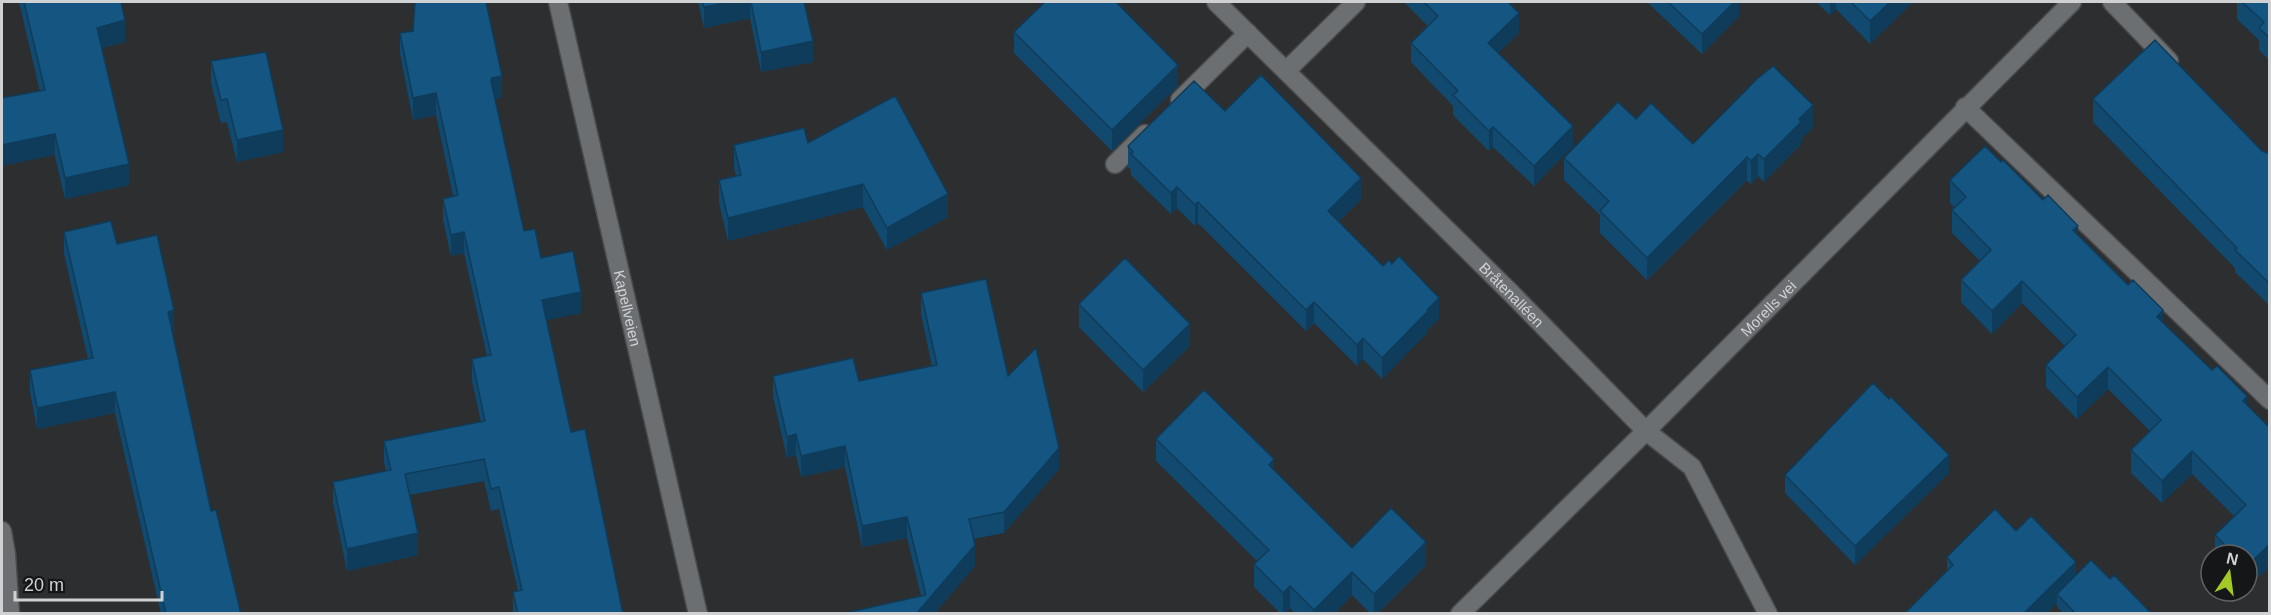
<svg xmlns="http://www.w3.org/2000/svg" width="2271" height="615" viewBox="0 0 2271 615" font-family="Arial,sans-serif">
<rect width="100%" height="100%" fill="#2c2e30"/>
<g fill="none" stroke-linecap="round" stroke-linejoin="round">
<g stroke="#494a4c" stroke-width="21">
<g id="minor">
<path id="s1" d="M558,2L698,614"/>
<path id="s2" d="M1216,2L1511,293L1646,431L1692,467L1768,614"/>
<path d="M2112,2L2169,61"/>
<path d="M1286,71L1356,2"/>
<path d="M1180,100L1248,33"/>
<path d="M1965,107L2270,400"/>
<path d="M1115,164L1145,134"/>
<path d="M2,531L6,554L10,614"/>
<path id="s3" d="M1460,614L1646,431L2072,2"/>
</g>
</g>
<use href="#minor" stroke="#6c6f71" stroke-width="18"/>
</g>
<path fill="#12496f" d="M19,2H121L125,42L102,48L129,185L65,199Z
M698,2H804L813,62L761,72L750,18L704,28Z
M1404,2H1508L1519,33L1498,53L1573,146L1534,186L1493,147L1489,151L1453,115V106L1411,62V43L1428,26Z
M1647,2H1739V16L1702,54Z
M1816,2H1913L1870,44L1836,9L1830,15Z
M2237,2H2270V61L2259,50V40L2237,19Z
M413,31L502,97L495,99L524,231L541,258L581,313L546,320L571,432L623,614H513V592L518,591L499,509L491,511L484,481L410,495L418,555L347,571L333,503V482L386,471L384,462V441L481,422L472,381V359L487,356L464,253L451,256L443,220V199L453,196L436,115L413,120L400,54V33Z
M1014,32L1178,86L1112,151L1014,53Z
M211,61L283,152L237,162L227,122L221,123L211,83Z
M2093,99L2270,154V306L2235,272V268L2093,122Z
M1225,111L1361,199L1338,222L1383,266L1439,319L1428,329V332L1382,379L1363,359L1357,366L1314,323L1306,331L1198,223L1195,226L1177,208L1171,214L1131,175V170L1128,167V146Z
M1636,119L1693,144L1813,127L1801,139V144L1764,182L1758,176L1751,184L1747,180L1647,280L1600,233V215L1564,180V158Z
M808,143L948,217L887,250L863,207L728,241L719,203V180L736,176L734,168V145Z
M2001,162L2043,200L2078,235L2163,324L2247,405L2270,566L2247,588V555H2215V535L2234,516L2192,474L2162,503L2131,473V450L2150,431L2108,389L2077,419L2046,387V365L2065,346L2022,303L1992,334L1961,302V280L1980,261L1952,233V210L1955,208L1950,203V180Z
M64,232L117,244L174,332L173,333L211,511L241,614H161L115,413L37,429L30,392V370L88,359L64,254Z
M921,293L1008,376L1059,469L1004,533L973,539L975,566L934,614H841L921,596L907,538L862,547L845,467L801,477L796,455L787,458L773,397V376L859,381L932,366L921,314Z
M1079,304L1190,346L1143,392L1079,327Z
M1156,439L1274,470L1352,548L1426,565L1377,614H1371L1352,595L1334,614H1295L1290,608L1284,614H1281L1254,587V564L1257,561L1156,461Z
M1949,473L1855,565L1785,493V475Z
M2016,531L2076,575L2110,579L2151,614H2064L2057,607V603L2046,614H1905L1947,571V557Z"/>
<path fill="#0f3c5a" d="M731,2H750V18L704,28V7Z
M1734,2H1739V16L1702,54V34Z
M1830,2H1836V9L1830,15Z
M1890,2H1913L1870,44V21Z
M1519,13V33L1488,63V43Z
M125,20V42L97,49V28Z
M813,41V62L761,72V52Z
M1178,65V86L1112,151V130Z
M502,76V97L492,99L491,81L492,78Z
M436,93V115L413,120V98Z
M1813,105V127L1801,139V144L1764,182V159L1799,119Z
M1573,126V146L1534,186V166Z
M1493,127V147L1489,151V131Z
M283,130V152L237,162V140Z
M55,134V155L2,166V145Z
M1758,154V176L1751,184V161Z
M1747,157V180L1647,280V258Z
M129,164V185L65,199V178Z
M1361,178V199L1328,232V211Z
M863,184V207L728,241V218Z
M1177,187V208L1171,214V193Z
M948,194V217L887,250V228Z
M1198,202V223L1195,226V205Z
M2078,226V248L2073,230Z
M464,232V253L451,256V235Z
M2022,281V303L1992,334V311Z
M581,292V313L542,321V300Z
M1439,298V319L1428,329V332L1382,379V358Z
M1314,302V323L1306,331V310Z
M174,310V332L168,334V312Z
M2163,310V333L2157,317Z
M1190,324V346L1143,392V370Z
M1363,338V359L1357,366V345Z
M2108,367V389L2077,419V397Z
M115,392V413L37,429V408Z
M2247,396V419L2243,401Z
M796,434V455L787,458V437Z
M845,446V467L801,477V456Z
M1059,448V469L1004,533V512Z
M2192,451V474L2162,503V481Z
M1949,455V473L1855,565V546Z
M1274,459V482L1269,465Z
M907,517V538L862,547V526Z
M418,533V555L347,571V549Z
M1426,542V565L1377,614H1374V594Z
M2270,544V566L2247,588V566Z
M975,545V566L934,614H916Z
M2076,562V585L2057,594V603L2046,614H2023Z
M1352,572V595L1334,614H1314V610Z
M1290,586V608L1284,614H1283V593Z"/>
<path fill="#155581" stroke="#0f3c5a" stroke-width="1.5" d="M24,2H121L125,20L97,28L129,164L65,178L55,134L2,145V98L45,90Z
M415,2H486L502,76L492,78L491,81L524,231L535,229L541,258L573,251L581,292L542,300L571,432L585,429L623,614H518L513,592L522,590L499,487L491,489L484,459L405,474L418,533L347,549L333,482L391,470L384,441L485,421L472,359L491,355L464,232L451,235L443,199L458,195L436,93L413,98L400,33L413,31Z
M702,2H731L704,7Z
M751,2H804L813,41L761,52Z
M1045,2H1116L1178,65L1112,130L1014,32Z
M1424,2H1508L1519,13L1488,43L1573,126L1534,166L1493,127L1489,131L1453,95L1458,91L1411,43L1438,16Z
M1668,2H1734L1702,34Z
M1851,2H1890L1870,21Z
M2242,2H2270V38L2259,28L2264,22Z
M2155,40L2262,151L2270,154V284L2235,250L2237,248L2093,99Z
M266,52L283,130L237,140L227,99L221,100L211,61Z
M1773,66L1813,105L1799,119L1801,122L1764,159L1758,154L1751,161L1747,157L1647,258L1600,211L1609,201L1564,158L1618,102L1636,119L1651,103L1693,144L1757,79Z
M1261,75L1361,178L1328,211L1383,266L1389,260L1392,264L1399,256L1439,298L1427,310L1428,311L1382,358L1363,338L1357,345L1314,302L1306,310L1198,202L1195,205L1177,187L1171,193L1131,154L1133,152L1128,146L1194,81L1225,111Z
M895,96L948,194L887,228L863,184L728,218L719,180L741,175L734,145L804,128L808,143Z
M1985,146L2001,162L2003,160L2043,200L2048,195L2078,226L2073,230L2128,285L2133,280L2163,310L2157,317L2212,370L2217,366L2247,396L2243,401L2270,428V544L2247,566V555H2235L2215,535L2246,505L2192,451L2162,481L2131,450L2161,420L2108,367L2077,397L2046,365L2076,335L2022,281L1992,311L1961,280L1991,250L1952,210L1966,197L1950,180Z
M111,221L117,244L157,235L174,310L168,312L211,511L216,510L241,614H166L115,392L37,408L30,370L93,358L64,232Z
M1125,258L1190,324L1143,370L1079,304Z
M986,279L1008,376L1036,348L1059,448L1004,512L969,519L975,545L916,614H841L926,595L907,517L862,526L845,446L801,456L796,434L787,437L773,376L853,358L859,381L937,365L921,293Z
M1873,383L1889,399L1891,397L1949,455L1855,546L1785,475Z
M1204,390L1274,459L1269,465L1352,548L1391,508L1426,542L1374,594L1352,572L1314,610L1290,586L1283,593L1254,564L1269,550L1156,439Z
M1995,509L2016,531L2031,516L2076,562L2023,614H1906L1905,613L1953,565L1947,557Z
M2091,560L2110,579L2114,575L2151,613L2150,614H2076L2057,594Z"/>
<g text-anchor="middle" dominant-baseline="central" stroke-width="4.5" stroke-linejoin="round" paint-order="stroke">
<g font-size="15" fill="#d0d1d3" stroke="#151617">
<text stroke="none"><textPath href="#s2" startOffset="416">Bråtenalléen</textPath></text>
<text stroke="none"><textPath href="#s1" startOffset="314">Kapellveien</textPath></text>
<text stroke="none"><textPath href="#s3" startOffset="434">Morells vei</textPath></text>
</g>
</g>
<rect width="2271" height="615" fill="none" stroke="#d0d1d3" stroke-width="6"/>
<g transform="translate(2229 573) rotate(13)"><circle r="28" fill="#151617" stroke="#606162" stroke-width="1.5"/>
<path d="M0-4.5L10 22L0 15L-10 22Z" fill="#a3c926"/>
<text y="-9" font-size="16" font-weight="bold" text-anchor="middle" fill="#d0d1d3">N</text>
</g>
<path d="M15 591v9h147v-9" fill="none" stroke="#d0d1d3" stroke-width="3"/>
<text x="24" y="591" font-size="18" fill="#d0d1d3" stroke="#151617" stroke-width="4.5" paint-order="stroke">20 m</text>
</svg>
